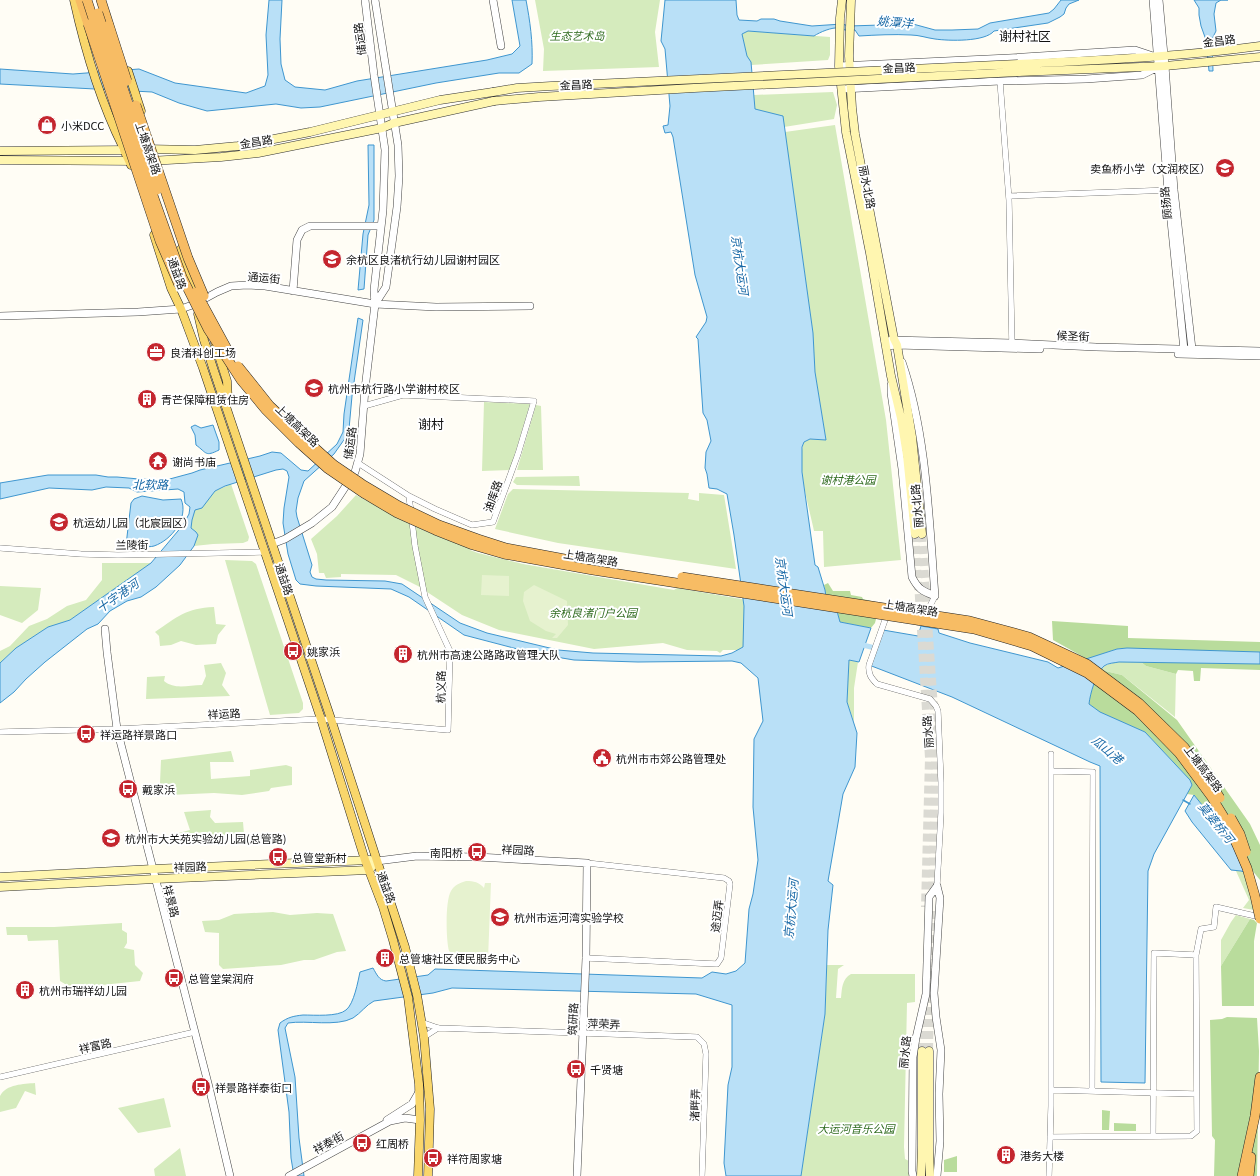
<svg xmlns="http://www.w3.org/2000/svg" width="1260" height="1176" viewBox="0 0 1260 1176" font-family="Georgia,'Noto Sans SC',serif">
<rect width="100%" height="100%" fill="#fffdf5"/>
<path fill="#d5ebbd" d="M535,0H660L655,32L659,67L543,71L544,49Z
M748,31L830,37V55L828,60L751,65V62L747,56L742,34Z
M833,92L837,105L834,119L784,127L782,116L755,109L754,95Z
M835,125L886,420L901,560L824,567L823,531H814C809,507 796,465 804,442L810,439L826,440L815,372L813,333L785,132Z
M484,402L530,404L510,470L482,471Z
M536,405L541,406L543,470H517Z
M579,476L580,486L517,485L513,482L516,477Z
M231,484L249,537L248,541L243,543L213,544L194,546L195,541L190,530L194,509L215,491Z
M513,489L689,493L688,499L699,501V493L724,495L736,569L558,543L495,529L508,494Z
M356,495C393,514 430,537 470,547V550L478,553L523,564L674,590L677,588L747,600L754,646L738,650H723L720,653L717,651L687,650L663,643L594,649L499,630L462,615L418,586L396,575L341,574V577L326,578L324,573H319L317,554L311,539L337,516Z
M225,560L252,561L256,564L303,703V709L299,713L270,715Z
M102,563H151L70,620L48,627L16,648L0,663V651L10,646L29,626L47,619L67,606L86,600L102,580Z
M0,586L41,588L38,610L22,623L0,615Z
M214,607L216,624L226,625L218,635L216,644L196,645L181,641L171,645L160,646L159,636L155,632C177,617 186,608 214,607Z
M849,660L858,662L854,688V722L847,702Z
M1119,662H1141L1146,666L1176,674L1175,717L1122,675L1101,670C1105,664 1113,663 1119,662Z
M221,663L226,673L222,685L230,696L146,699L147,677L165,676L164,681C175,690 188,685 202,685L206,676L204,665Z
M231,751L234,762H210L211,779L250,776V770L286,765L292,767V785L271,788L269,791L242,795L214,793L169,795L160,783L161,760Z
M211,810L210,817L215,823L243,822L244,834L212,837L206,832L171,835L190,830L184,812Z
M1236,871H1241L1244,872L1254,910L1243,908L1249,900Z
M273,912L290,915L317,913L333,914L346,951L337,952L314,960H304L281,965L223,969L219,965V933L205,932L202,921L219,920L234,914Z
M1236,915L1250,919L1221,966V940L1231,922Z
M122,923V930L127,933V943L124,948L134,950L135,965L143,973L140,981L102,985L70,987L60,981L58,940L28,941L27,935H7L6,927H54Z
M827,965H844L838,969L836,998H841C842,988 842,979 851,974H915V1002L907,1003L904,1147L905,1159L909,1161V1176H801L825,1015Z
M35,1083L36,1095L25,1091L16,1108L0,1112C0,1107 0,1100 0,1096C6,1084 24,1084 35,1083Z
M164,1098L171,1127L138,1133L118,1108Z
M180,1148L186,1176H155L154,1169Z"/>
<path fill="#b9dc9c" d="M828,583L833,591H850L851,595L862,597L863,599L880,603L875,623L871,628L840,622L835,605L827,603L824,585Z
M1052,621L1128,626V638L1260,642V653L1127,648L1117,649L1087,659L1053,640Z
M1141,662L1260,664V670L1201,668L1200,681H1194L1193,671L1178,670L1176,674L1146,666Z
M1101,670L1122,675L1177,720L1250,824L1260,845V880L1234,848L1224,832L1194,795L1187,794L1192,785L1190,780L1145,732L1099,712L1089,704C1090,691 1095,681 1101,670Z
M1250,919L1254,920L1257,923L1254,941V1006H1222L1221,966Z
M1227,1017L1257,1018L1259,1051L1257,1176H1214L1215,1140L1212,1136L1210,1020L1222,1019Z
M1102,1110L1110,1111L1109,1130H1102Z
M1114,1123L1136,1124V1131H1114Z
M957,1156V1172H944V1160Z"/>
<path fill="#e6f2cf" d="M482,575L509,576V596L481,595Z
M534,585L567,601L568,625L557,638H552L556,634L546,631L530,621L523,601L524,592Z
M466,881C474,881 479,882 484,888L485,883H491L488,959H482V953L476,960H460L449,951C446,940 445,901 451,891C454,885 460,883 466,881Z"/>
<path fill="#b9e0f7" stroke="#3f96cf" d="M269,0H282L280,39L281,64L285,80L295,87L325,90L357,81L487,60L512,54L520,46L512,0H526C530,21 533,42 532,64L519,73H499L436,83L320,107L301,108L276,104L207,111L179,103L152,92L0,84V69L73,74L139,69L175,83L246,93L265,86L268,75L266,35Z
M665,0H736L737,15L739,20L757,21L761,19H774L780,21L812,26L842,24L849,26L913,24L935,30H952L978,29L990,23L1049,13L1054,9L1061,0H1079L1069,4L1066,8L1064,14L1060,17L1048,23L994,31C985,42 949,41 935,39C927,38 919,35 911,35C894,34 876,35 859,36L855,30C852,30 848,30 845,30C842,29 842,28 839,28C832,27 820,32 814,36L748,31L742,34L747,56L751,62L755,109L783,116L813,333L815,372L826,440L810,439L804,442L802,447V472L815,565L818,567L825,590L827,603L835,604L840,622L871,628L859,662L849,660L847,702L857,733L855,767L843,794L828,881L833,885L828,930L825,1014L801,1176H726L724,1163L728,1085L732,1067V1005L696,994L452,988L433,993L374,1001C366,1005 361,1013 353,1018C336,1027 307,1020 288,1023L285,1028L286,1033L295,1077L299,1138L304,1176H294L291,1158L289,1112L278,1030L280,1023C288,1017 294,1016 303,1015C314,1015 338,1017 346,1010C354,1004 358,981 360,972L373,968C377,975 379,980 386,981L428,975L435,969L702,978L712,972L726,974L736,971L745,963L749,909L753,894L758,860L753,807L754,739L763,721L758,678L741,663L732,661L638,662L574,660L556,657L525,651L464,635L409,597L391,589L316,586L300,584L296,580L288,554L283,523L284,508L289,477L287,471L283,469L276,470L225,486L215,491L202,508L195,510L192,520L191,528L196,532L198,535L194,546L180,565L156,587L141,597L127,601L110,611L98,624L87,629L45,662L26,679L14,692L0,703V663L16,648L48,627L70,620L151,563L183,525L189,514L190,507L185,503L184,492L178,489L137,492L129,488L106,487L92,490L49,488L0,499V483L48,475H96L108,477H117L139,479L166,480L192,473L200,470L260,456L272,452L281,453L301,470L308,471L337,444L343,432L344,414L358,318L363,320L352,396L349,429L346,437L334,454L304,481L298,498L296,511L297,517L312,565L310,572L312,577L316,579L326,580L385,581L402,584L460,623L487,633L558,650L593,653L721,656L732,653L743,647L744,606L734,535L727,494L717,489L709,488L707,474L705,468L706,452L711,441L707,420L703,413L698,339L696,337L706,322L707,317L695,275L673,137L671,132L665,133L663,126L668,125L670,106L665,49L661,41Z
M1194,0H1228H1221L1216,3L1214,14L1216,31L1212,39L1213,71H1209L1206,40L1201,26L1199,15V8Z
M368,145H374V220L368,235L364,289L358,290L363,234L369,205Z
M195,425L201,428L213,425L219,442V450C205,457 207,453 196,445L195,435L191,427Z
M142,496L163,500L181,499C189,517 172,540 154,546C148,548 133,545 126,545L131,503L134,499Z
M921,626L938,629L939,633L970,643L1048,662L1058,668L1117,649L1127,648L1260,652V664L1119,662C1114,663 1108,663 1104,666C1096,673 1090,694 1089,704L1100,712L1145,732L1190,780L1192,785L1154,854L1148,871L1145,1083L1101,1082L1100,766L1090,762L952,697L869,665L883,630L918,636Z
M1194,795L1224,832L1234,848L1244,872L1241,871L1231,870L1192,822L1185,811Z"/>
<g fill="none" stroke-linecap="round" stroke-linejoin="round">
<path stroke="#3f96cf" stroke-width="1.5" d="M1183,800L1190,804"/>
<path stroke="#b9e0f7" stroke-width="5" d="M859,644L879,649"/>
<path stroke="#dbdad3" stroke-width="8" stroke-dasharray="8 4" stroke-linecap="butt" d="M915,534L929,758L925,907
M922,534L935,723V770L932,897
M922,1051V1017
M929,1051L932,908"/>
<g stroke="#444" stroke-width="6">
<path id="minor" d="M1000,81L1009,200L1012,346
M1009,196L1171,190
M358,463L409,496L435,509L472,525L493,522L518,454L534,401L403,395L364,406
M0,548L81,554L118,555L264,552
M935,596L930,606L923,610L898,604L890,606L869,665C868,674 871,678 877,684L930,699L936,706L938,711L941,782V813L937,886
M0,732L117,729L321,719L448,730L450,651L425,597L415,546L409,496
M1051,771L1093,772L1092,1091
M586,958L717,964L721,958L730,884L729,881L724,878L587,863
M421,1022L438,1028L697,1037L704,1044L706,1054L702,1176
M424,1037L438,1028
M0,1077L195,1032
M1051,1090L1196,1094
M1153,1136L1154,953L1196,955
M1050,1137L1191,1136L1197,1131L1196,955L1201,929L1214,927L1216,907L1260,917
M1049,1176L1051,1106V754"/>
</g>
<g stroke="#444" stroke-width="8">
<path id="tertiary" d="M493,0L501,46
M1153,0L1168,191L1184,350
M1159,0L1165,66L1174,190L1192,349L1190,353
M839,66L1009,58L1135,50L1153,56
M842,89L1000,81L1086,79L1142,75L1158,67
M293,291L297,240L302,230L310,226H381
M375,304L386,287L397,207L399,176L398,145L375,0
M0,316L138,312L181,309L195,304L217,292L231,286L247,285L265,286L375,304L436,307L530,306
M891,340L1012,343L1096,347L1260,351
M886,346L897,345L1040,349
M1178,354L1260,356
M891,385V393L902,469L912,577C918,589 922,591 935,596C929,520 927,435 902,362
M272,544L285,539L312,523L332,507L355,472L360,454L365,389L375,304L374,290L383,210L385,150L374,75L365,0
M105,629L107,652L117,729L209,1087L230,1176
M377,861L417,856L477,857L587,863L586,958L577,1176
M937,886L940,898L934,993L936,1017L941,1050L939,1094L940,1141L937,1176
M387,1120L412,1104L419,1092
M289,1176L390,1121L405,1118L420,1120
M913,1176L912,1171L913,1057L916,1038L926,994L929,897L937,886"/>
</g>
<g stroke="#333" stroke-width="9">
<path id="secondary" d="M842,0L840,18L839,66L846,132L870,253L891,376L901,418L907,455L915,534
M851,0L849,56L852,108L855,134L894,339L897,345L912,437L922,534
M1018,64C1099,60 1180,57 1260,46
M1018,72L1165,66L1260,57
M146,149L195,150L238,146L310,132L440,100L493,92
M0,151L130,150
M0,160L135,161
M149,161L221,157L258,153L382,128L394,123L494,101
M0,877L153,869L370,860
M0,887L155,879L369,870L377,861
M929,1051V1149L930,1176
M921,1176L922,1146V1051"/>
</g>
<g stroke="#222" stroke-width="9">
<path id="primary" d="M74,0C85,50 100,101 123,147
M128,71L141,111
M123,136L124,150L131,165
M154,235L171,288L181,309L203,368L321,719L365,860L383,907L393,940L408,997L419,1084L420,1120L418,1176
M181,249L192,291
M198,314L204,340L214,371L331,719L405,947L417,995L424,1037L430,1109L428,1176
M215,343L227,381L228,400"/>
</g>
<g stroke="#222" stroke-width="10">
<path id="trunk" d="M80,0L88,24
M101,0L109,25
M1242,1176L1255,1116L1260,1077
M1249,1176L1251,1157"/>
</g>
<use href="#minor" stroke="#fff" stroke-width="5.5"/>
<use href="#tertiary" stroke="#fff" stroke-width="7"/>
<use href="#secondary" stroke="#fff6b0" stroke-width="8"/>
<use href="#primary" stroke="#f9d66b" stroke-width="8"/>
<use href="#trunk" stroke="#f7bc64" stroke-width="9"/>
<g stroke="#333" stroke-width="9" stroke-linecap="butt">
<path id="secondary-bridge" d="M493,92L517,88L551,86L1018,64
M494,101L539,97L694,88L1018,72"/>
</g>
<g stroke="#222" stroke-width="10" stroke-linecap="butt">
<path id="trunk-bridge" d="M87,0L123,111L182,277L208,329L241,380L266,410L299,443L327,468L365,494L397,513L435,530L473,545L504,554L593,570L974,629L1032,646L1087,673L1138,711L1179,753L1211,796L1227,822L1247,868L1255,896L1260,919
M98,13L157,190
M88,24L160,241L179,285
M109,25L127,81
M136,105L188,258L204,296
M196,292L227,349
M238,366L270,406L304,438L334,465L362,484L399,506L439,525L478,539L506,548L570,560
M682,577L970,621L1029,637L1087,664L1139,703L1184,747L1205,775L1220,798
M1231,818L1240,834L1246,852"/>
</g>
<use href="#secondary-bridge" stroke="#fff6b0" stroke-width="8"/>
<use href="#trunk-bridge" stroke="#f7bc64" stroke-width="9"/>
</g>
<defs>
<g id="shop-disc" transform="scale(1)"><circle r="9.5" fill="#c4262e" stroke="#fff"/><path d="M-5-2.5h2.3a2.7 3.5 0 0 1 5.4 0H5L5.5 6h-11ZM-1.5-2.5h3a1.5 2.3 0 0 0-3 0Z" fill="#fff"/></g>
<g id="school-disc" transform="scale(1)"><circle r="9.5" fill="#c4262e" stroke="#fff"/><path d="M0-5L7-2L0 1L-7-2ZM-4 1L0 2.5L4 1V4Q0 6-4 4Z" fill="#fff"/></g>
<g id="office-disc" transform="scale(1)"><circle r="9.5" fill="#c4262e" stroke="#fff"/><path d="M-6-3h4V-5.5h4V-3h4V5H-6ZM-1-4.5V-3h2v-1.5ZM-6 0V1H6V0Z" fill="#fff"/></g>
<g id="building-disc" transform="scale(1)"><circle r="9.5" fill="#c4262e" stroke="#fff"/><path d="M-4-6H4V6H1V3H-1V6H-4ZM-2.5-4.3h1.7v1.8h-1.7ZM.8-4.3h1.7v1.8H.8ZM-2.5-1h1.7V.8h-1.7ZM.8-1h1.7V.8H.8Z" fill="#fff"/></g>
<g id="temple-disc" transform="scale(1)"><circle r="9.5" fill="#c4262e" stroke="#fff"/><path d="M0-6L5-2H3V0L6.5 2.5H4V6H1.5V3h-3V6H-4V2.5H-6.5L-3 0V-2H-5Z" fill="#fff"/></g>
<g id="bus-disc" transform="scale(1)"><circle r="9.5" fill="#c4262e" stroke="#fff"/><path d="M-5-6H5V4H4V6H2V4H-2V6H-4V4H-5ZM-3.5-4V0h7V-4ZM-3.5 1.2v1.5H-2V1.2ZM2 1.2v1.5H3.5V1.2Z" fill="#fff"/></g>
<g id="civic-disc" transform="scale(1)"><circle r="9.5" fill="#c4262e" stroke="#fff"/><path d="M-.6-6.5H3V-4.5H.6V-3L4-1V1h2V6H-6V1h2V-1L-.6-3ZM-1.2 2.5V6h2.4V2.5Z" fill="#fff"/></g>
</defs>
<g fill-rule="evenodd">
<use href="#shop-disc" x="47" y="125"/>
<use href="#school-disc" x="1225" y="168"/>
<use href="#school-disc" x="332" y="259"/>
<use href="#office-disc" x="156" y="352"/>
<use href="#school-disc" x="314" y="388"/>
<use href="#building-disc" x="147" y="399"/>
<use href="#temple-disc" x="158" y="461"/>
<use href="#school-disc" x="59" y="522"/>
<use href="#bus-disc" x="293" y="651"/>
<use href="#building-disc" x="403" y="654"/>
<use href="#bus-disc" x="86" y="734"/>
<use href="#civic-disc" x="602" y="758"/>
<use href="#bus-disc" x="128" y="789"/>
<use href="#school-disc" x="111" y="838"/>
<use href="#bus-disc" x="477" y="852"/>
<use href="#bus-disc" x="278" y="857"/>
<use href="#school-disc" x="500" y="917"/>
<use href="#building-disc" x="385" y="958"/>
<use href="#bus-disc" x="174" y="978"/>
<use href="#building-disc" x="25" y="990"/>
<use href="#bus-disc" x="576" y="1069"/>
<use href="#bus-disc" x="201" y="1087"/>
<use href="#bus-disc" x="362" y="1143"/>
<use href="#building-disc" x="1006" y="1155"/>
<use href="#bus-disc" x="433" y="1158"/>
</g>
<g text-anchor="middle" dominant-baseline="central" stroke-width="4" stroke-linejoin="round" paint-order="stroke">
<g font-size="11" font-style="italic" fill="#2f6b1f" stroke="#fff">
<text x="577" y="35">生态艺术岛</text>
<text x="848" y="479">谢村港公园</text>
<text x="593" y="612">余杭良渚门户公园</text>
<text x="856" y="1128">大运河音乐公园</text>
</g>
<g font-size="11" fill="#111" stroke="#fff">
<text transform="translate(359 39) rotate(-97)">储运路</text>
<text transform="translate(1219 40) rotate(-7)">金昌路</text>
<text transform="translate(899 67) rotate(-3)">金昌路</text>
<text transform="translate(576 84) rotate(-3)">金昌路</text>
<text transform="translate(256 141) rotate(-9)">金昌路</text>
<text transform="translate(149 148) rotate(71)">上塘高架路</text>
<text transform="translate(868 187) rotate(79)">丽水北路</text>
<text transform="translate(1165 203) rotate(-96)">顾扬路</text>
<text transform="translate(178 273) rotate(70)">通益路</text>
<text transform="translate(264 277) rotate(5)">通运街</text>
<text transform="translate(1073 335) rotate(3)">候圣街</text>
<text transform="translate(298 425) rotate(44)">上塘高架路</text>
<text transform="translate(349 443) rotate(-82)">储运路</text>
<text transform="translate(492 496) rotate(-70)">油库路</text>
<text transform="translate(916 506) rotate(-95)">丽水北路</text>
<text transform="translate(132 544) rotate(-1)">兰陵街</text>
<text transform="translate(591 557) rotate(9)">上塘高架路</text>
<text transform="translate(285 579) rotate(71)">通益路</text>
<text transform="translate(911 607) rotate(9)">上塘高架路</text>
<text transform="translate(440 687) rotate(-89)">杭义路</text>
<text transform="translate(224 713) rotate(-3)">祥运路</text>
<text transform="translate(927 732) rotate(-94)">丽水路</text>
<text transform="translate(1204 768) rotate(53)">上塘高架路</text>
<text transform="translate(518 849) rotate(3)">祥园路</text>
<text transform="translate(190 866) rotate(-2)">祥园路</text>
<text transform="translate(387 887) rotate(70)">通益路</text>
<text transform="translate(172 901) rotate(75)">祥景路</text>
<text transform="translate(716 916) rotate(-83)">途迈弄</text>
<text transform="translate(572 1019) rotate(-87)">筑研路</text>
<text transform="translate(604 1023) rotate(2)">萍荣弄</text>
<text transform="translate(95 1045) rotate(-13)">祥富路</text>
<text transform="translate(904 1052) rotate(-84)">丽水路</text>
<text transform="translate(694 1105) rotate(-88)">渚畔弄</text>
<text transform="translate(328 1142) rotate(-29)">祥泰街</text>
</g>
<g font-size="11" fill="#111" stroke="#fff" text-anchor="start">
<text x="61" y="125">小米DCC</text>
<text x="1211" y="168" text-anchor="end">卖鱼桥小学（文润校区）</text>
<text x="346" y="259">余杭区良渚杭行幼儿园谢村园区</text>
<text x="170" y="352">良渚科创工场</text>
<text x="328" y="388">杭州市杭行路小学谢村校区</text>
<text x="161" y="399">青芒保障租赁住房</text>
<text x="172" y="461">谢尚书庙</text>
<text x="73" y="522">杭运幼儿园（北宸园区）</text>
<text x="307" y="651">姚家浜</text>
<text x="417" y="654">杭州市高速公路路政管理大队</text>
<text x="100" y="734">祥运路祥景路口</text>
<text x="616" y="758">杭州市市郊公路管理处</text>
<text x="142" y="789">戴家浜</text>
<text x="125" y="838">杭州市大关苑实验幼儿园(总管路)</text>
<text x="463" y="852" text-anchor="end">南阳桥</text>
<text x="292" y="857">总管堂新村</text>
<text x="514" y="917">杭州市运河湾实验学校</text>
<text x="399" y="958">总管塘社区便民服务中心</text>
<text x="188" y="978">总管堂棠润府</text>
<text x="39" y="990">杭州市瑞祥幼儿园</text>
<text x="590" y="1069">千贤塘</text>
<text x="215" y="1087">祥景路祥泰街口</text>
<text x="376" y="1143">红周桥</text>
<text x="1020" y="1155">港务大楼</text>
<text x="447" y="1158">祥符周家塘</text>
</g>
<g font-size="12" font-style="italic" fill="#1768a6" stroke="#fff">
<text transform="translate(895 21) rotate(5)">姚潭洋</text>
<text transform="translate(741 265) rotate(82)">京杭大运河</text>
<text x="150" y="483">北软路</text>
<text transform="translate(785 586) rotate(82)">京杭大运河</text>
<text transform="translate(117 595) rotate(-35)">十字港河</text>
<text transform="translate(1108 749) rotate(40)">瓜山港</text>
<text transform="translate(1217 822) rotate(51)">莫婆桥河</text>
<text transform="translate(790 909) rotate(-85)">京杭大运河</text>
</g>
<g font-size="13" fill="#111" stroke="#fff">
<text x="1025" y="35">谢村社区</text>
<text x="431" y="423">谢村</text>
</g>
</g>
</svg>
